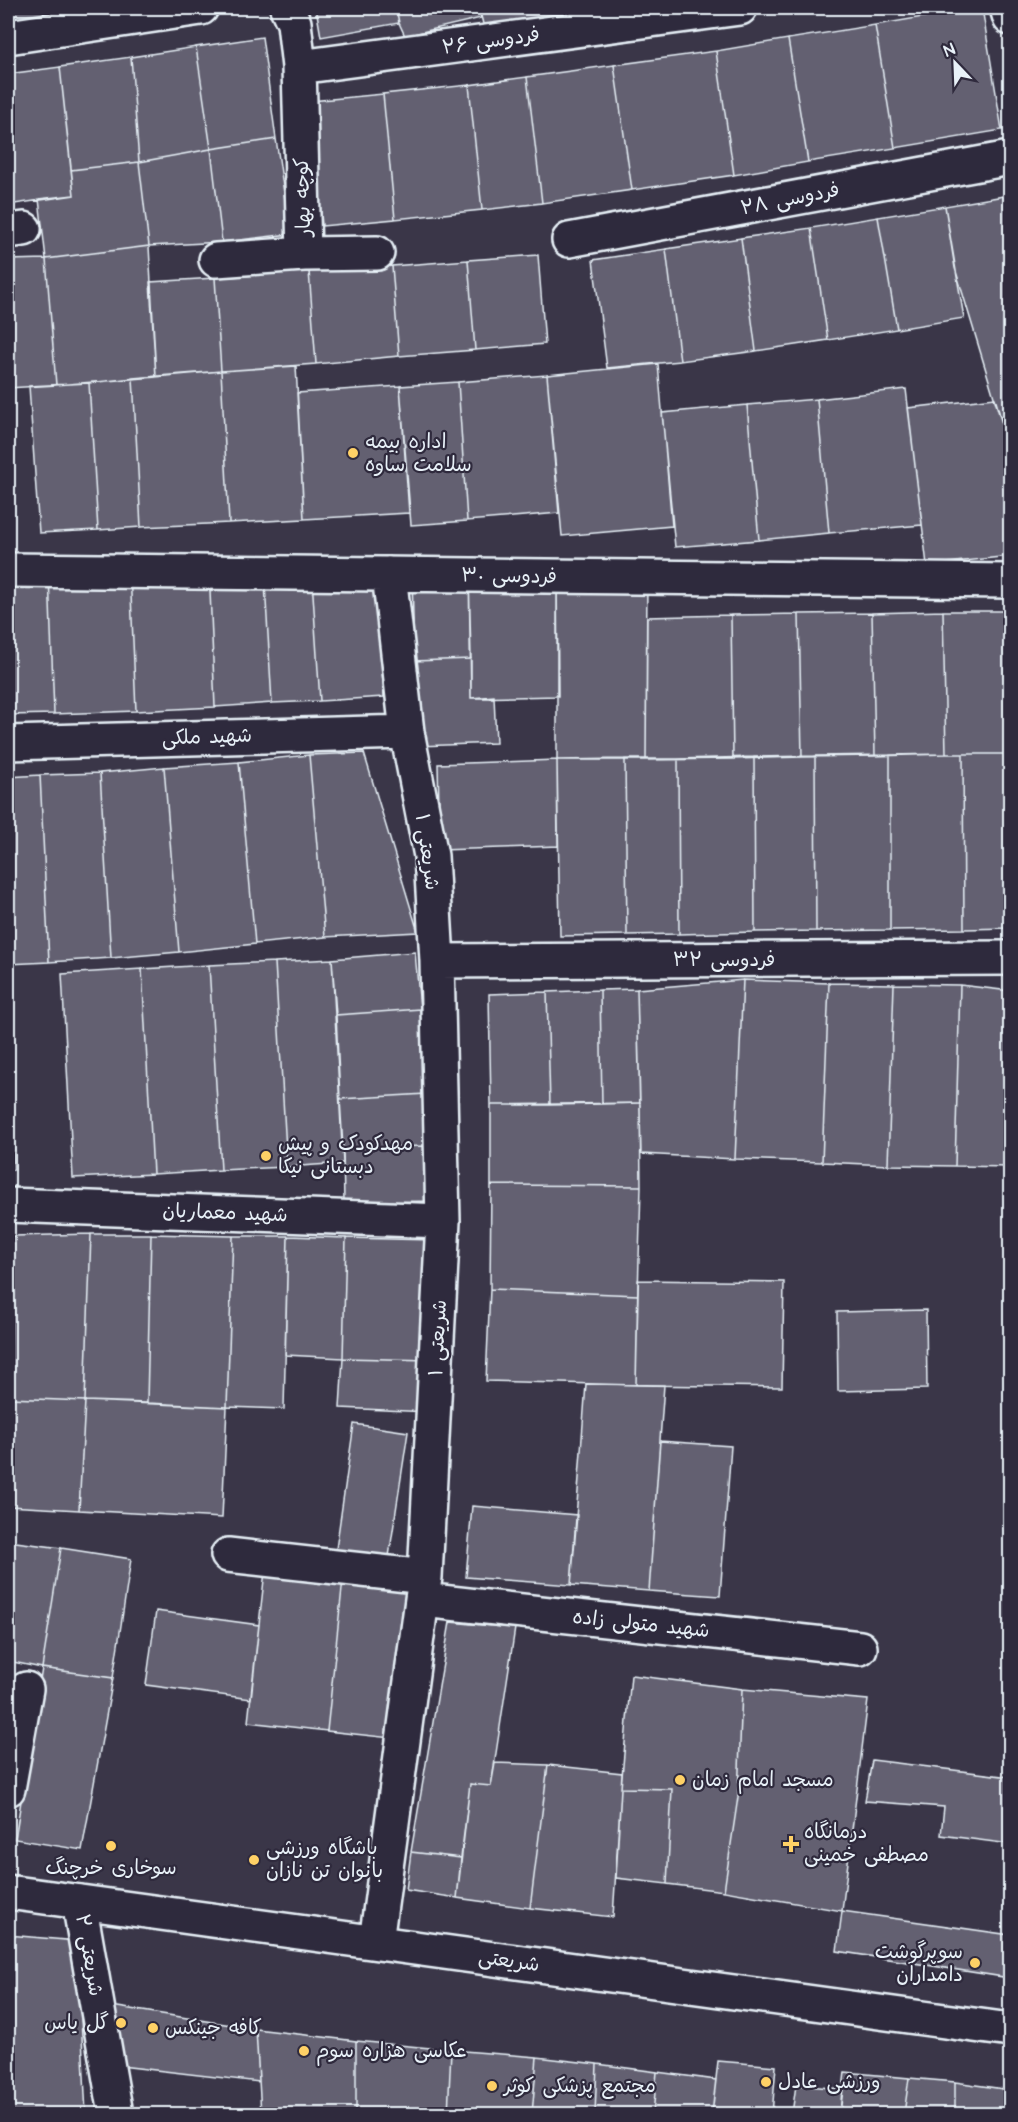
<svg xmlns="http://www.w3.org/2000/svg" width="1018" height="2122" viewBox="0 0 1018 2122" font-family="'Architects Daughter','Playpen Sans Arabic',sans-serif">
<rect width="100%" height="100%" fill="#3a3648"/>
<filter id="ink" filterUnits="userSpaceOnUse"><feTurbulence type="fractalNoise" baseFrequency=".0167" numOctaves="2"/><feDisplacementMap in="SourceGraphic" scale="12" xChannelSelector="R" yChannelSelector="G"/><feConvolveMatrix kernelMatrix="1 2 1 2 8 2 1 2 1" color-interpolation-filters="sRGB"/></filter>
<g filter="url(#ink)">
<path fill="#636171" stroke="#e8f1f8" stroke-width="1.5" d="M8,8H43L44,16L8,22Z
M43,8H97L44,16Z
M316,8H396L399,23L321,37Z
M396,8H479L481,18L405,36L399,23Z
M479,8H555L557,16L486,36Z
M555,8H613L557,16Z
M976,8H982L1002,130L895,148L875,25Z
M875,25L895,148L808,162L788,39Z
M262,37L276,139L211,149L196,47Z
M788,39L808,162L734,175L716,51Z
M196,47L211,149L139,162L131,57Z
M716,51L734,175L632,190L614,65Z
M131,57L139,162L71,170L60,67Z
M614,65L632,190L542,203L527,77Z
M60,67L74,195L8,205V74Z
M527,77L542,203L482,210L469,85Z
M469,85L482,210L395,219L383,94Z
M383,94L395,219L322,226L311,101Z
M276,139L290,234L222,242L211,149Z
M211,149L222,242L149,246L139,162Z
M139,162L149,246L46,259L39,199L74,195L71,170Z
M1010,195V450L955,268L945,206Z
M945,206L964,318L897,329L878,217Z
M878,217L897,329L828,340L811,228Z
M811,228L828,340L756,351L741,238Z
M741,238L756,351L680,361L666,249Z
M149,246L156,377L56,385L46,259Z
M666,249L680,361L607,368L593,260Z
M538,255L545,344L475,350L468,260Z
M46,259L56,385L8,388V260Z
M468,260L475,350L399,356L392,266Z
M392,266L399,356L316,364L309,271Z
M309,271L316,364L221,371L215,278Z
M215,278L221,371L156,377L150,282Z
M658,364L672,526L562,536L547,375Z
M296,366L304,519L229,523L221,371Z
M221,371L229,523L141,527L133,378Z
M547,375L559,513L467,521L458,382Z
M133,378L141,527L98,530L89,383Z
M458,382L467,521L411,525L400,386Z
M89,383L98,530L39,533L29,386Z
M400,386L409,513L304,519L297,393Z
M906,389L922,525L829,533L817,399Z
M995,398L1010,450V556L927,565L908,408Z
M817,399L829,533L759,540L747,405Z
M747,405L759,540L675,547L662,413Z
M375,560L384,697L320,701L311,564Z
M311,564L320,701L272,703L264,566Z
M264,566L272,703L215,707L209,568Z
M209,568L215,707L136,711L130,571Z
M130,571L136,711L54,714L49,574Z
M557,571H647L646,760H557Z
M557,571L558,696L471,698L469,572Z
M469,572L471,659L414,661L412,574Z
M49,574L54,714L8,715V576Z
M943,611H1010V754H946Z
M943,611L946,754L875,756L872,613Z
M872,613L875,756L802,757L799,614Z
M799,614L802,757L733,759L731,615Z
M731,615L733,759L646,760L647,617Z
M471,659V698L494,696L496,743L419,746L414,661Z
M364,753L418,932L325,937L309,755Z
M946,754H963L964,929L890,930V755Z
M963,754H1010V928L964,929Z
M309,755L325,937L255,944L239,762Z
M890,755V930L816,931L815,756Z
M815,756L816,931L755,932L754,757Z
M754,757L755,932L679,934L678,759Z
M625,759L627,935L560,936L557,760Z
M625,759H678L679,934L627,935Z
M557,760L558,846L440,850L438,764Z
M239,762L255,944L179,952L164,767Z
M164,767L179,952L111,958L100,773Z
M100,773L111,958L49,962L40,775Z
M40,775L49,962L8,964V777Z
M415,952L420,1009L336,1015L332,959Z
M332,959L343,1163L287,1167L275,962Z
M275,962L287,1167L221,1170L209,965Z
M209,965L221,1170L153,1174L142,969Z
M142,969L153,1174L73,1178L62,974Z
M8,974H9L14,1170H8Z
M743,980L829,983L822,1162L735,1159Z
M743,980L735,1159L641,1154L637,989Z
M829,983L894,984L888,1165L822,1162Z
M894,984L960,985L955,1166L888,1165Z
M960,985L1010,991V1167L955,1166Z
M637,989L640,1103L602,1104L600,990Z
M600,990L602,1104L550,1105L547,992Z
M547,992L550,1105H491L489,994Z
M420,1009L426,1094L340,1099L336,1015Z
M426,1094L427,1146L343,1148L340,1099Z
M640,1103L641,1186L491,1185V1105Z
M427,1146L429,1201L344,1203L343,1148Z
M491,1185L641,1186L638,1295L490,1289Z
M91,1234L85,1401L9,1398L13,1236Z
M91,1234H151L147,1403L85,1401Z
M151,1234L233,1236L227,1407L147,1403Z
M8,1236H13L9,1398H8Z
M233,1236H288L284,1409L227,1407Z
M288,1236L346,1238L343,1358L285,1355Z
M346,1238L434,1240L431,1360L343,1358Z
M638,1280L784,1282L782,1387L636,1385Z
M490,1289L638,1295L636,1385L486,1381Z
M926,1310L927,1389L838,1391L837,1312Z
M343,1358L431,1360L429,1412L340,1408Z
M586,1384L664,1385L649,1591L571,1585Z
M9,1398L85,1401L79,1510L8,1506Z
M85,1401L227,1407L222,1518L79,1510Z
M354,1424L408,1432L388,1563L335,1556Z
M660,1441L731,1446L720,1596L649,1591Z
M472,1506L577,1515L571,1585L466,1577Z
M8,1541L61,1548L42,1668L8,1661Z
M61,1548L131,1559L113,1678L42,1668Z
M265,1571L343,1579L327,1731L248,1722Z
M343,1579L408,1586L391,1738L327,1731Z
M156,1611L259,1625L251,1699L146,1685Z
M450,1622L515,1628L491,1786L470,1784L461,1858L411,1852Z
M42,1668L113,1678L82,1850L15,1839Z
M631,1675L742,1689L738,1797L724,1891L667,1884L672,1789L621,1788Z
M742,1689L868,1700L842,1911L724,1891L738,1797Z
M872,1760L1010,1777V1844L941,1835L944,1807L865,1801Z
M495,1763L548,1765L530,1908L457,1898L470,1784L491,1786Z
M548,1765L622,1773L613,1917L530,1908Z
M621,1788L672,1789L667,1884L616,1878Z
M411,1852L461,1858L457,1898L406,1890Z
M842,1911L1010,1935V1978L837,1951Z
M8,1935L77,1941L86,2114H8Z
M105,2005L256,2029L259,2082L112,2065Z
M256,2029L356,2041V2114H261Z
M356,2041L451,2050L448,2114H356Z
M451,2050L537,2057L532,2114H448Z
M537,2057L597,2064L595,2114H532Z
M718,2061L776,2066L772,2114H712Z
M597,2064L657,2072L653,2114H595Z
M657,2072L716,2080L712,2114H653Z
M845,2072L909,2078L904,2114H840Z
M909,2078L955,2082V2114H904Z
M955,2082L1010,2090V2114H955Z
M796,2085L842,2089L840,2114H792Z"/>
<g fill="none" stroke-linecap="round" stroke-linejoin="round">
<g stroke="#e8f1f8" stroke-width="38">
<path id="minor" d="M287,8L294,23L299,67L740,8
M8,37L201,8
M299,67L304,254L377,253
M8,231L24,229
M569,240L1010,158
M216,260L304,254
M8,570L1010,581
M8,743L407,732
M437,961L1010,958
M8,1205L443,1221
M228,1555L425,1577
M423,1600L860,1648
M8,1789L26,1689
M79,1902L116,2114
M376,1942L425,1577L443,1221L437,961L431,856L407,732L389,574"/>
</g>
<g stroke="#e8f1f8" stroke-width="38">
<path id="major" d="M1007,8L1010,18
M8,1892L1010,2030"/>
</g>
<use href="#minor" stroke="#2f2a3d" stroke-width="33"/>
<use href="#major" stroke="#2f2a3d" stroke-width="33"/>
</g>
</g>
<g fill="#ffd166" stroke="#2f2a3d" stroke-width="2">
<circle cx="353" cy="453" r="6"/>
<circle cx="266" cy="1156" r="6"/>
<circle cx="680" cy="1780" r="6"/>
<path d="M788 1835h6v6h6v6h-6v6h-6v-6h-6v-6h6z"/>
<circle cx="111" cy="1846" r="6"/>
<circle cx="254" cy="1860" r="6"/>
<circle cx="975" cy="1963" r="6"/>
<circle cx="121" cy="2023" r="6"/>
<circle cx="153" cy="2028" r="6"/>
<circle cx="304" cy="2051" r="6"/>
<circle cx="766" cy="2082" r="6"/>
<circle cx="492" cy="2086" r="6"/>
</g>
<g text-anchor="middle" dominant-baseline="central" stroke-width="4.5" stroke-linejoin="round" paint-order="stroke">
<g font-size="20" fill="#e8f1f8" stroke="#2f2a3d">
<text transform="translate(491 41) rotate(-8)">فردوسی ۲۶</text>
<text transform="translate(303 197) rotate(-92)">کوچه بهار</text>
<text transform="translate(790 199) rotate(-11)">فردوسی ۲۸</text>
<text transform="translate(509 576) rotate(1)">فردوسی ۳۰</text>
<text transform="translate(207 737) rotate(-2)">شهید ملکی</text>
<text transform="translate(427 852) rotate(82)">شریعتی ۱</text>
<text x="724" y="960">فردوسی ۳۲</text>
<text transform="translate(225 1213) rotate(2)">شهید معماریان</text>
<text transform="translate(438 1338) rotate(-87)">شریعتی ۱</text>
<text transform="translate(641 1624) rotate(6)">شهید متولی زاده</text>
<text transform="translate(89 1955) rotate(80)">شریعتی ۲</text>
<text transform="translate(509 1961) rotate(8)">شریعتی</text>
</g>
<g font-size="20" fill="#e8f1f8" stroke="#2f2a3d" text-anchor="start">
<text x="365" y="442">اداره بیمه<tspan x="365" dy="23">سلامت ساوه</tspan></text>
<text x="278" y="1144">مهدکودک و پیش<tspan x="278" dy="23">دبستانی نیکا</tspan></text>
<text x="692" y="1780">مسجد امام زمان</text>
<text x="804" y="1832">درمانگاه<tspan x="804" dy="23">مصطفی خمینی</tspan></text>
<text x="266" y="1848">باشگاه ورزشی<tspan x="266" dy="23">بانوان تن نازان</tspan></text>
<text x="111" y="1868" text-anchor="middle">سوخاری خرچنگ</text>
<text x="963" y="1952" text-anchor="end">سوپرگوشت<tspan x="963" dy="23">دامداران</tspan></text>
<text x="109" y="2023" text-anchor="end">گل یاس</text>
<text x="165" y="2028">کافه جینکس</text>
<text x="316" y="2051">عکاسی هزاره سوم</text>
<text x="778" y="2082">ورزشی عادل</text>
<text x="504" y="2086">مجتمع پزشکی کوثر</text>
</g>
</g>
<rect width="1018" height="2122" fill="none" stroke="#2f2a3d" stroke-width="30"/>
<rect x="15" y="15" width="988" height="2092" fill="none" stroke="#e8f1f8" stroke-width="2" filter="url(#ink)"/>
<g transform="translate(955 63) rotate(337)" stroke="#2f2a3d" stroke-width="4.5" paint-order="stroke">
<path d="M0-4.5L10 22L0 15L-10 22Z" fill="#e8f1f8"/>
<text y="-9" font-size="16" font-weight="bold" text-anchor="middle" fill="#e8f1f8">N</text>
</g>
</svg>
